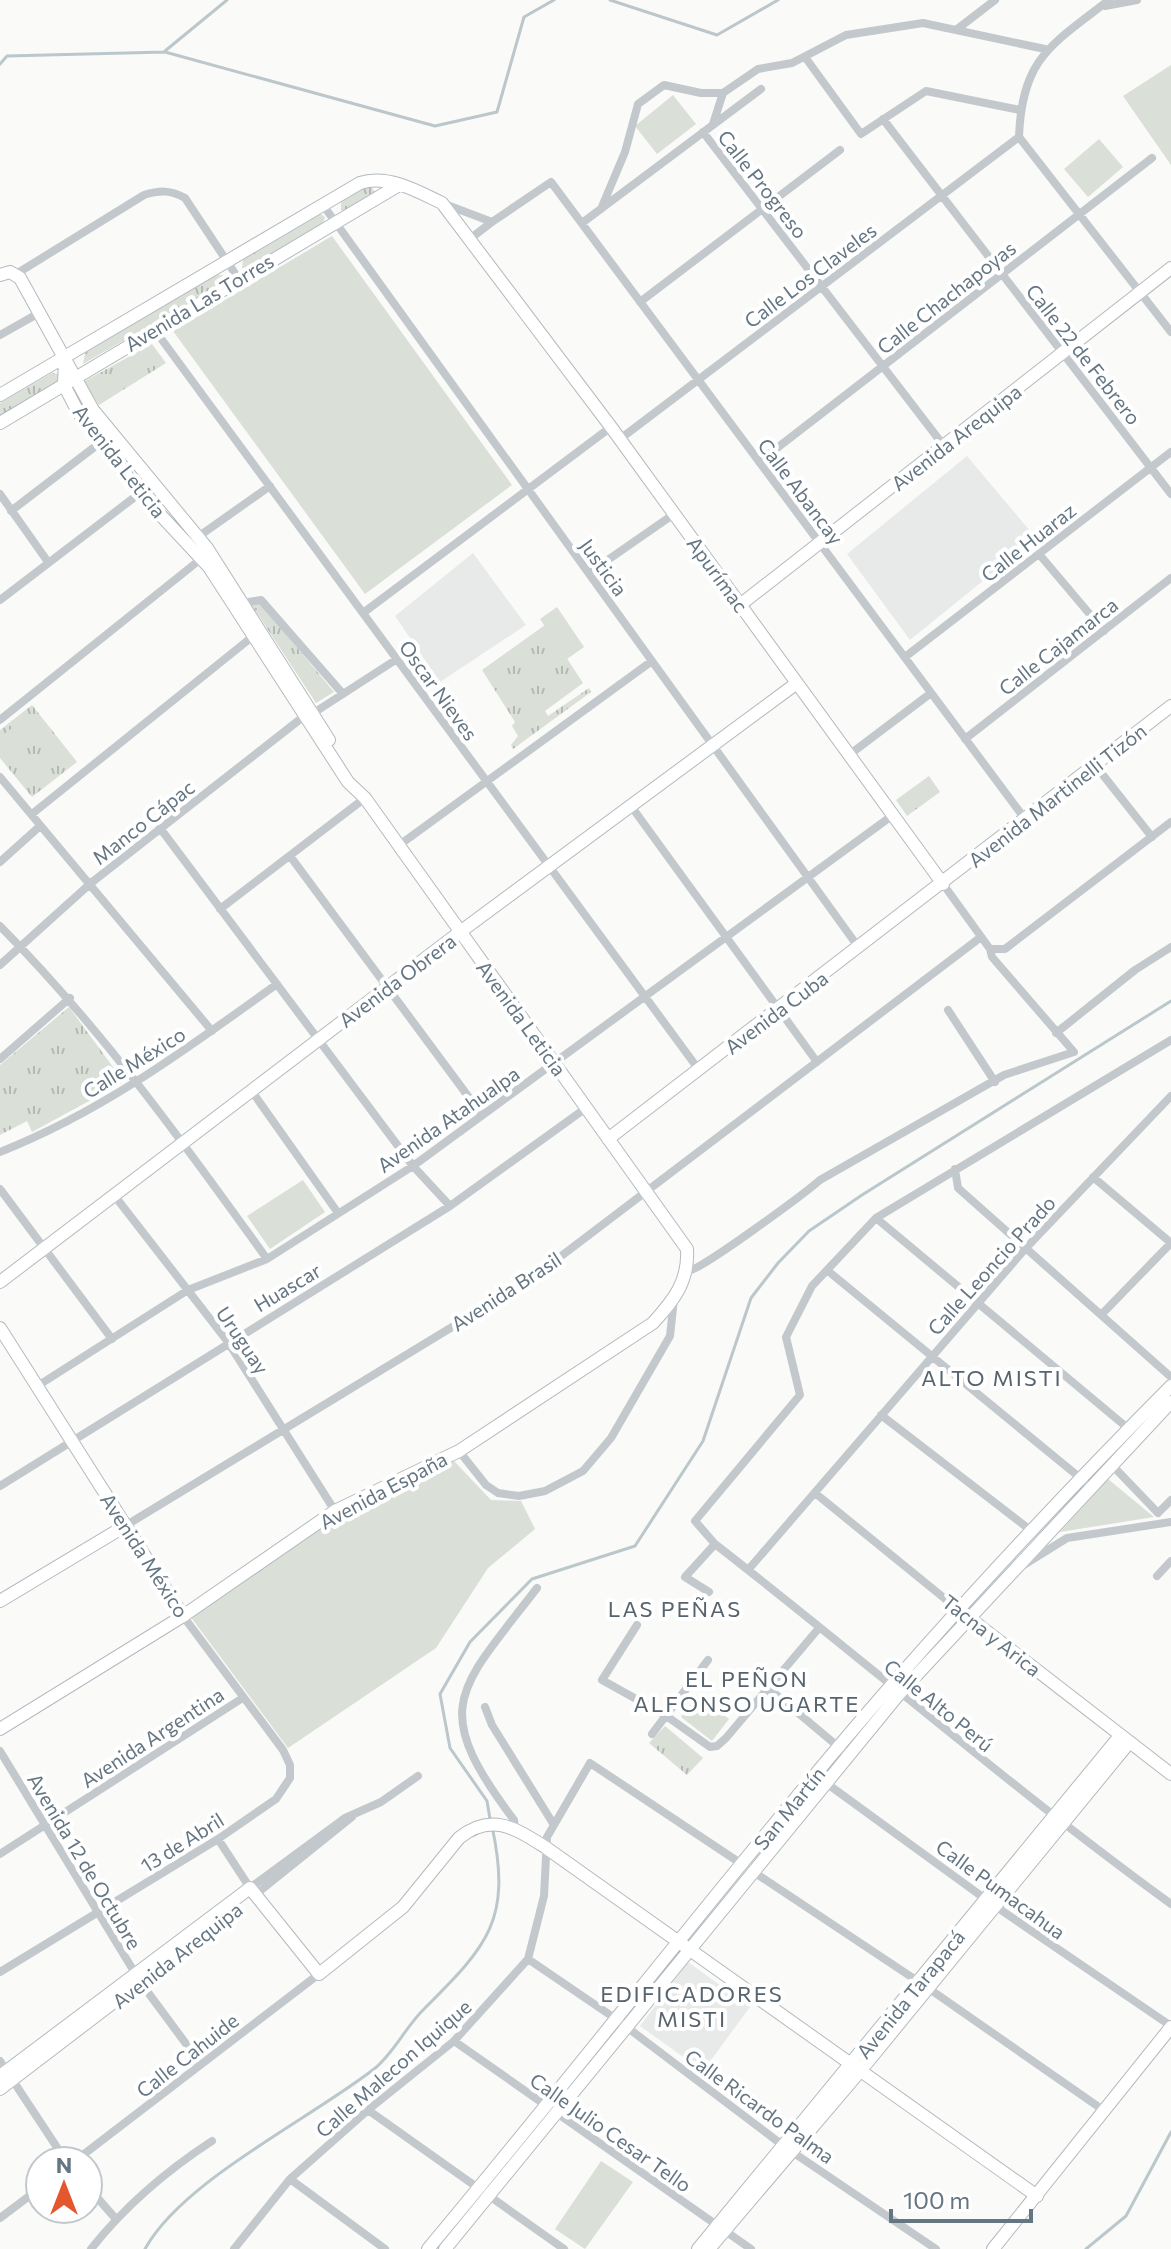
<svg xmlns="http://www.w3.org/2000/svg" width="1171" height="2249" viewBox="0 0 1171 2249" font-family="Commissioner,sans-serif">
<defs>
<pattern id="grass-tufts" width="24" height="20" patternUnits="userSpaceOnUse" patternTransform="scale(2)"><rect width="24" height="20" fill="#dadfd7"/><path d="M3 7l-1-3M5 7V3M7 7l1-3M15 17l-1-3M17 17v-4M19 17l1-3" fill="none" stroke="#b4b9b4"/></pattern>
</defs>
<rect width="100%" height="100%" fill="#fafaf8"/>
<path fill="#e8e9e9" d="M967,456L1036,538L910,640L847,554Z
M473,553L526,625L440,682L395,616Z
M688,1962L750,2007L703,2071L640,2026Z"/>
<path fill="url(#grass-tufts)" d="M369,184L375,192L346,211L341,210V202Z
M320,214L325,217L323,223L250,269L242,268L243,259Z
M215,275H223L225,282L83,364L85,353Z
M152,344L166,363L99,405L83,382Z
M52,373L58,374L59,382L0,416V403Z
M259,602L334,692L316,703L251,604Z
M545,625L583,683L545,711L548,716L589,688L591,692L513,749L511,745L518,736L512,726L515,722L482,670Z
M32,705L77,762L32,797L0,758V730Z
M929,776L940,792L907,816L896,800Z
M69,1007L124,1082L32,1132L27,1121L0,1135V1065Z
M665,1726L703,1758L687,1775L649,1743Z"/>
<path fill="#dadfd7" d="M1171,65V165L1123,96Z
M673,95L696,124L657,154L635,126Z
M1099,139L1123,167L1088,197L1064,169Z
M332,236L512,485L365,594L173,331Z
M557,607L584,647L567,659L540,619Z
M28,716L43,734L10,760L0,747V737Z
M303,1180L325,1212L270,1249L247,1216Z
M454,1461L491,1500L521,1501L535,1529L488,1568L436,1648L288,1748L190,1616L339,1516Z
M1108,1479L1154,1517L1060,1532Z
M698,1695L729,1719L712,1741L681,1717Z
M601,2161L633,2182L585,2249L555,2229Z"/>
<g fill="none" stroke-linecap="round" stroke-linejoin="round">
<path stroke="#bbc7cb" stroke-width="3" d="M610,0L717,35L778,0
M165,51L227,0
M0,64L7,56L165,52L435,126L497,112L524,17L554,0
M490,1819L487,1801L450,1748L440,1694L470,1642L532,1579L635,1546L703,1441L751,1298L778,1263L809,1231L862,1195L1171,1001
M145,2249C182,2181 310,2119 374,2069C394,2053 406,2026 425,2008C488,1945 512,1920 492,1826
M1086,2249L1126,2216L1171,2132"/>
<g stroke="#b3babf" stroke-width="14">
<path id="secondary" d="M0,275L10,272L20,278L93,410L207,548L329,740
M0,395L360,183C388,174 417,191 442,203L611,427L943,884
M0,423L399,185
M740,605L1171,268
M608,1139L1171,706
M0,1282L460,932L797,683
M0,1328L183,1616
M0,1601L125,1526
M963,1613L1171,1774
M0,1729L183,1616L335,1511L459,1451L653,1323C674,1300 689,1281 687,1249L365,798L348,782L209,567L140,493L78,412L64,385L65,357
M0,2076L250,1888L319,1974L403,1907L459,1838C491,1812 515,1828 545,1847L1037,2196
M0,2089L233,1911
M428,2249C567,2083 700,1911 840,1745C945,1621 1057,1501 1171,1386
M445,2249L899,1694L1171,1402
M698,2249L1119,1737
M709,2249L861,2070L1128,1744
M993,2249L1171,2027"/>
</g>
<path stroke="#c3c8cc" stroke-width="8" d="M1105,6L1137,0
M956,30L995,0
M805,57L861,134L926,91L1020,110
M723,93L758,69L792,63L846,35L923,23L1045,49
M883,119L1171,494
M703,132L944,446
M1019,137L1171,332
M1019,137C1022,58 1051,45 1109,0
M442,203L492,222L551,182L1025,819
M323,205L859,948
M601,209L625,152L638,104L664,85L701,93H723L713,124
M582,223L761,89
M471,238L492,222
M16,274L144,195C160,190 171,190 185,198L238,278
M640,302L840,150
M154,329L699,1070
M0,335L39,313
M620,439L1019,137
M759,462L1152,158
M0,494L48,562
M11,511L101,442
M195,539L270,486
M1039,554L1104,631
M589,573L674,514
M0,600L140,493
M242,603L261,600L343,694
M363,613L611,427
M905,657L1171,452
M0,720L202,558
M965,739L1171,578
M849,755L931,693
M1095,765L1152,837
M0,777L212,1031
M631,806L817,1062
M32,814L252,637
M160,828L413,1166L450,1206
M398,846L652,661
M290,856L482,1115
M0,862L40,826
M220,909L365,798
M0,926C101,1028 183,1142 267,1259
M990,949H1005L1171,822
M0,965L91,883L303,717L312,714L397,659
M948,1010L995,1082
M1056,1033L1135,970L1171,947
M1171,1040L876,1218L812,1286L786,1337L800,1395L695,1521L715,1544C868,1663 1014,1790 1171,1904
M0,1059L70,998
M251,1090L338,1213
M0,1152C102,1112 188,1048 277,984
M955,1169L958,1188L1171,1377
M1093,1177L1171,1243
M0,1189L112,1339
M114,1195L228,1342L335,1511
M876,1218L1130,1430
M688,1271C701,1270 804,1194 820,1180L1004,1075L1074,1052L992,957L990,949L943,884
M828,1271L1084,1481
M1101,1315L1171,1243
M39,1385L188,1290L267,1259L413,1166L893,815
M881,1415L1042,1539
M459,1451L486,1485L498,1493L519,1496L545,1491L583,1471L611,1438L670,1336L674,1299
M1111,1464L1158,1513L1171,1500
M0,1486L450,1206L586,1108
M815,1493L960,1611
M125,1526L531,1279L981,937
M1009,1558L1022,1566L1067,1538L1171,1522
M748,1570L1025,1249L1171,1096
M1157,1576L1171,1561
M709,1592L685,1577L715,1544
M637,1625L602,1680L665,1715L710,1747L717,1746L726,1738L819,1628
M767,1687L847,1754
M485,1707L492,1725L554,1825
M652,1734L708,1660
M0,1751L141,1983L201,2064
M822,1780L995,1906L1171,2026
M515,1828L514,1820C428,1706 458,1691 537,1588
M218,1839L250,1888L345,1818L381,1802L418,1776
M0,1854L241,1699
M255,1895L352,1817
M528,1959L616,2019L785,2147L936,2249
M0,1972L218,1839L276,1799L290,1778V1765L283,1750L183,1616
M454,2041L751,2249
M0,2061L66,2161
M368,2110L564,2249
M75,2161L319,1974
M290,2179L385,2249
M88,2187L115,2218
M0,2218L40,2188
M91,2249C125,2206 166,2171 212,2141
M234,2249L290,2179L368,2110L454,2041L528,1959L544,1896L547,1837L590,1763L928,1988L1106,2112"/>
<use href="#secondary" stroke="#fff" stroke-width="12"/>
</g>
<g text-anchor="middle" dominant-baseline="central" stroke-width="8" stroke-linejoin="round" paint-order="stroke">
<g font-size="20" fill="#657683" stroke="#fff">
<text transform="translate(763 184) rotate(52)">Calle Progreso</text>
<text transform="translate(810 275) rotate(-37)">Calle Los Claveles</text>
<text transform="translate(946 297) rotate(-38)">Calle Chachapoyas</text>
<text transform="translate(199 302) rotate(-31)">Avenida Las Torres</text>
<text transform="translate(1084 354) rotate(52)">Calle 22 de Febrero</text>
<text transform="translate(956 437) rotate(-38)">Avenida Arequipa</text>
<text transform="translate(120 461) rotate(52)">Avenida Leticia</text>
<text transform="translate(801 491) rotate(53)">Calle Abancay</text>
<text transform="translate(1028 542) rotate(-38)">Calle Huaraz</text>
<text transform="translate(604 567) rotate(54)">Justicia</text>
<text transform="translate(718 574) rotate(54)">Apurímac</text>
<text transform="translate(1058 646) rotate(-38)">Calle Cajamarca</text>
<text transform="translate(439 690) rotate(54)">Oscar Nieves</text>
<text transform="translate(1057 795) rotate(-38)">Avenida Martinelli Tizón</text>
<text transform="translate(143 822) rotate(-38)">Manco Cápac</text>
<text transform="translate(397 980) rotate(-37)">Avenida Obrera</text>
<text transform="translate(776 1012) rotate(-37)">Avenida Cuba</text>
<text transform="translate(522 1018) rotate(54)">Avenida Leticia</text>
<text transform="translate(134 1062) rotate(-32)">Calle México</text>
<text transform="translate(448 1119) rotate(-35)">Avenida Atahualpa</text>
<text transform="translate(991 1265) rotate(-48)">Calle Leoncio Prado</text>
<text transform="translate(287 1287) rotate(-31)">Huascar</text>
<text transform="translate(506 1291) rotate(-33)">Avenida Brasil</text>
<text transform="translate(243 1340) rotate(56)">Uruguay</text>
<text transform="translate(383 1490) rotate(-28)">Avenida España</text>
<text transform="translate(145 1555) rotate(57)">Avenida México</text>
<text transform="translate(992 1635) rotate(38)">Tacna y Arica</text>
<text transform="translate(939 1705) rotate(39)">Calle Alto Perú</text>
<text transform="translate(152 1737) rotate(-33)">Avenida Argentina</text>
<text transform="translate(789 1808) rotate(-51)">San Martín</text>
<text transform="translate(182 1842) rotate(-32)">13 de Abril</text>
<text transform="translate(85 1861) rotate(59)">Avenida 12 de Octubre</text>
<text transform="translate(1001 1889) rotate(36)">Calle Pumacahua</text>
<text transform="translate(177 1955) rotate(-38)">Avenida Arequipa</text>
<text transform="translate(910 1994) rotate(-51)">Avenida Tarapacá</text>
<text transform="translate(187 2055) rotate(-38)">Calle Cahuide</text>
<text transform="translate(393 2068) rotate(-41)">Calle Malecon Iquique</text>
<text transform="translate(760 2106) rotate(36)">Calle Ricardo Palma</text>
<text transform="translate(611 2132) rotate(35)">Calle Julio Cesar Tello</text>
</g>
<g font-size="22" letter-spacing="2" fill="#57646e" stroke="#fff">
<text x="992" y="1377">ALTO MISTI</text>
<text x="675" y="1608">LAS PEÑAS</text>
<text x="747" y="1678">EL PEÑON<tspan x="747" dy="25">ALFONSO UGARTE</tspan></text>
<text x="692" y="1993">EDIFICADORES<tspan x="692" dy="25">MISTI</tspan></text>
</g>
</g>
<g transform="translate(64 2185)"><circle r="38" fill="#ffffff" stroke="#c1c8cd" stroke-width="2"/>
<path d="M0-6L14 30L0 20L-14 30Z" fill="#e4572e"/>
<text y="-12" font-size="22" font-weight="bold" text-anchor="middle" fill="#657683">N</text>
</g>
<path d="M891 2209v12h140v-12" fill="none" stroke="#657683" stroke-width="4"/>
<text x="903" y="2209" font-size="24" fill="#657683" stroke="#ffffff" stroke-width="6" paint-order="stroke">100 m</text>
</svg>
